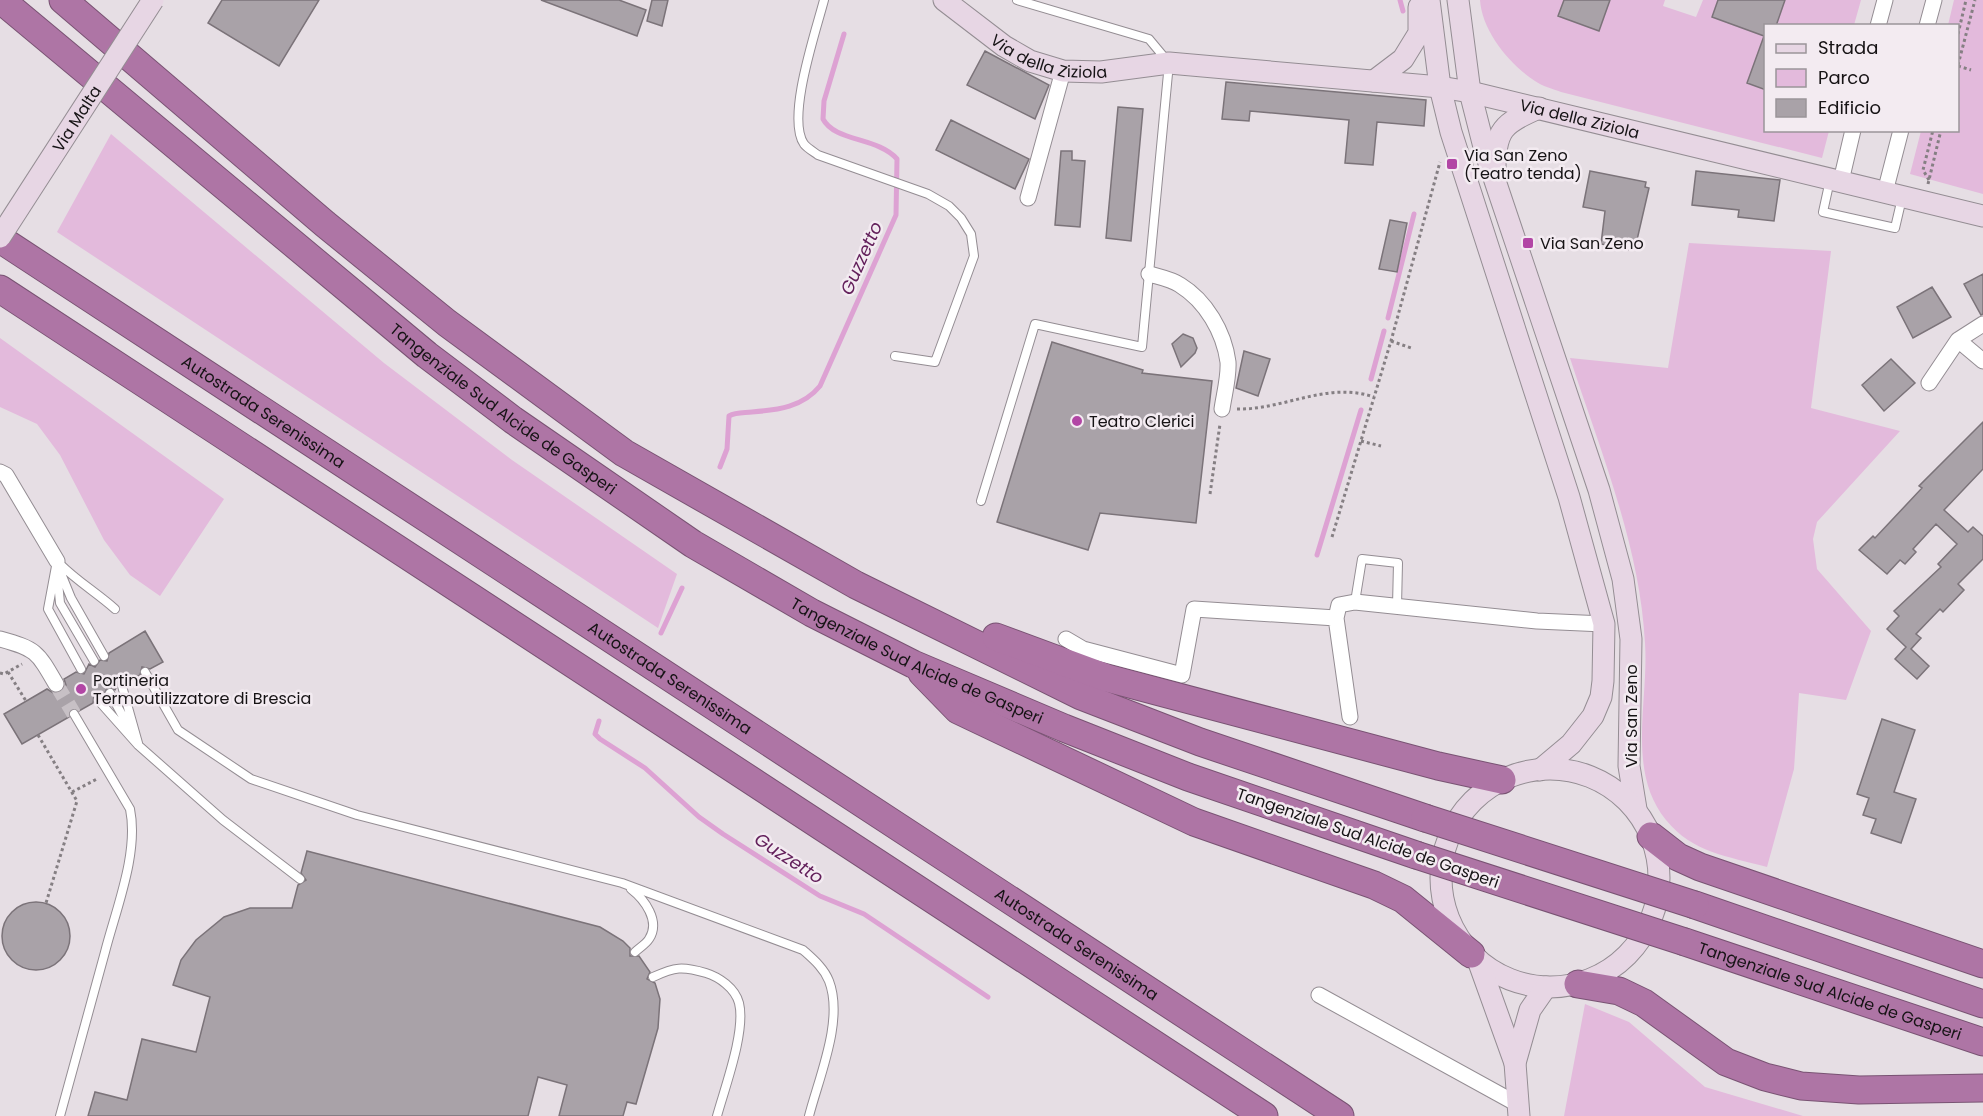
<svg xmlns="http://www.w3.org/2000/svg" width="1983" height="1116" viewBox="0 0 1983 1116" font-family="Poppins,sans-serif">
<rect width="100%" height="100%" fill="#e6dee4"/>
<path fill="#e3badc" d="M1480,0H1665L1663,6L1696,17L1703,0H1861L1854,25L1766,26V130L1829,131L1822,158L1561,92C1553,89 1542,86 1535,81C1509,64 1482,31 1480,0Z
M1954,0H1983V194L1910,174L1921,131L1958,130V26L1948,25Z
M111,134L384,363L512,460L677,574L658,628L57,232Z
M1689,243L1831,251L1811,408L1900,431L1817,522L1813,539L1817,569L1871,631L1846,700L1799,693L1794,769L1767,867C1727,856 1693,853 1666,820C1626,771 1649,701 1645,643C1640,546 1600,450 1570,358L1668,368Z
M0,338L224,499L160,596L130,575L104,540L60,455L37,424L0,407Z
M1585,1004L1629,1022L1705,1087L1803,1116H1564Z"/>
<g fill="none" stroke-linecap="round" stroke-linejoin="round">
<path stroke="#dda2d3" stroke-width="5" d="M1400,0L1403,11
M1388,318L1414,214
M1371,379L1384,331
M720,467L727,449L729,416C736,412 744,413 752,412C778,410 803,407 820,386L896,215L897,159C878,137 835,142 823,119L824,101L844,34
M1317,555L1361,410
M661,633L682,588
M599,721L595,734L600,739L645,768L699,817L723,834L820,896L864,914L988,997"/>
</g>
<path fill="#a9a2a8" stroke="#7b7379" stroke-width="1.5" d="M222,0H319L279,66L208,23Z
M541,0H619L646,10L637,36Z
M652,0H668L662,26L647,21Z
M1564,0H1610L1599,31L1558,16Z
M1718,0H1785L1776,26H1766V90L1747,83L1764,36L1712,17Z
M985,51L1049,85L1035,119L967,85Z
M1226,82L1426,100L1424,126L1377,122L1373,165L1345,163L1349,120L1250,111L1249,121L1222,119Z
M1118,107L1143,109L1131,241L1106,238Z
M951,120L1029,159L1015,189L936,150Z
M1061,151H1072V160L1085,161L1080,227L1055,225Z
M1590,171L1646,182L1645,187L1649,188L1637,240H1633L1631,250L1601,244L1605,211L1583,207Z
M1696,171L1780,180L1774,221L1738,217L1739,210L1692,205Z
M1390,220L1407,223L1397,272L1379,269Z
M1983,274V314L1981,315L1964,284Z
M1932,287L1951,317L1913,338L1897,307Z
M1183,334L1193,338L1197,348L1195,353L1181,367L1172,344Z
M1052,342L1143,370L1142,373L1212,381L1196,523L1100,513L1088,550L997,522Z
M1244,351L1270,359L1258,396L1236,388Z
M1891,359L1915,383L1884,411L1862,385Z
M1983,422V469L1944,510L1968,532L1973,527L1983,536V559L1958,584L1964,590L1943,612L1940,609L1916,634L1921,638L1911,649L1929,666L1917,679L1895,659L1906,647L1887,629L1899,616L1894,611L1941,567L1938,564L1957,544L1936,524L1913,549L1916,552L1905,564L1900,560L1887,574L1859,550L1873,536L1875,538L1922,488L1919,486Z
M145,631L163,662L150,669L142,667L140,675L127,683L120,680L115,690L107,688L103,697L94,695L93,703L79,711L71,709L69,717L22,744L4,714L47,689L55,694L61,692L66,685L64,679L76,672L84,674L89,664L95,667L100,660L107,661L109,653Z
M1882,719L1915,730L1894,792L1916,799L1901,843L1871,833L1876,819L1863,815L1869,798L1857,794Z
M307,851L600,927L623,941L630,948V956H639L650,972L647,979L655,983L660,999L658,1028L636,1104L627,1102L623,1116H559L567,1085L538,1077L528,1116H88L95,1092L127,1100L142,1039L196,1052L210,997L173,985L181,960L196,940L224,917L250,908H292L298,885L306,880L301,873Z
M2 936a34 34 0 1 1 68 0a34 34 0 1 1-68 0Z"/>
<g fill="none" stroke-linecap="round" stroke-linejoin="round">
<path stroke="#c7c0c5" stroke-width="15" stroke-dasharray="15 8" stroke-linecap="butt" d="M56,684L74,714"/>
<g stroke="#948d93" stroke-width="10">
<path id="lane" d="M824,0C816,31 786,118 804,144C807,148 814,152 818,155L928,194L949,206L961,218L971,234L974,256L935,362L895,356
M1830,180L1823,212L1895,228L1902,198
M981,501L1035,324L1142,347L1169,63L1149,39L1017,0
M57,561L48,609L81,669
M60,564C77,581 97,593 115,609
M57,571L60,603L94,661
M60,571L71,598L104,656
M1355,602L1362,559L1398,563L1397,606
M145,672L178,730L251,779L357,815L622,883L803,950C813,959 824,968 829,981C844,1020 819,1077 809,1116
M122,686L138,743
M110,693L132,733
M98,700L138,745L223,820L300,879
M631,889C644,899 661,921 649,939C646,944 639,948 635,952
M653,977C675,967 682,966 706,973C719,977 735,988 739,1003C746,1031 725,1087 717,1116
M60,1116C75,1061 90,1007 105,952C116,909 139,853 130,809L74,714"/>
</g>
<g stroke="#948d93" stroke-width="17">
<path id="street" d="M1878,26L1885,0
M1927,26L1934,0
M1841,181L1853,130
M1885,192L1901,130
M1028,198L1063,71
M1149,274C1159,277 1171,279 1180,285C1206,301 1224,332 1228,362C1229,377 1224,395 1222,409
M1958,340L1983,361
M1929,383L1958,340L1983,324
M0,472L6,475L57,561
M1336,618L1339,605L1355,602L1537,621L1604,624
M0,639C36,649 37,651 56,684
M1066,639L1083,649L1182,675L1194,609L1336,618L1350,717
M1319,995L1519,1105"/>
</g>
<g stroke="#948d93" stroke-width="23">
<g id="secondary">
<path id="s1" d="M944,0L1004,46L1030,61L1063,71L1101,72L1169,63L1440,87L1470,92L1983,216"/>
<path d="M1429,0L1440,87L1451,132L1569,497L1604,624L1603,681L1601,697L1593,716L1571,744L1540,770"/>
<path d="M1458,0L1470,92L1485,151L1599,490L1623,579L1631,639L1629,766L1636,809"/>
<path d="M1374,81L1403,59L1419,33V7"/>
<path d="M1495,170C1495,130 1503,123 1539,108"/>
<circle cx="1550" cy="878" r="109"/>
<path d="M1478,960L1515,1063"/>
<path d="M1519,1116L1515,1063L1530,1010L1546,987"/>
</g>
</g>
<g stroke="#795373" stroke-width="29">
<g id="highway">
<path id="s2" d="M1,0L427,355L513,420L693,544L812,613L913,664L1064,728L1188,777L1416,855"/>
<path d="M63,0L325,224L447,323L624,453L856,585L1081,696L1200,742L1425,818"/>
<path id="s3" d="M0,239L1340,1116"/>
<path d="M0,289L1264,1116"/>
<path d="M996,637L1107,678L1438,766L1502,780"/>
<path d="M922,673L958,710L1194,822L1374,885L1403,899L1471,954"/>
<path d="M1651,836L1678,857L1700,867L1983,964"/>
<path d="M1695,905L1983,1004"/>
<path id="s4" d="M1685,942L1983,1042"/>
<path d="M1578,984L1619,991L1644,1003L1726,1062L1765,1077L1801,1086L1859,1090L1983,1088"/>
</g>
</g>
<path stroke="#857f83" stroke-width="3" stroke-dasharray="3 3" stroke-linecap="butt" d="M1958,34L1966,0
M1958,65L1975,0
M1958,66L1971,70
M1929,180L1923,170L1933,130
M1928,184L1941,130
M1391,341L1411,348
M1237,409C1284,410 1327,381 1374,397
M1361,441L1381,446
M1210,494L1220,424
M1332,537L1391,341L1440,162
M8,672L26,701
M0,673L4,674L22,664
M38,735L77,801L46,903
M72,792L97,779"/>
<use href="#lane" stroke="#fff" stroke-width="8"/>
<use href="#street" stroke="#fff" stroke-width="15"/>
<use href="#secondary" stroke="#e7d6e4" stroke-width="21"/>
<use href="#highway" stroke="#ae75a5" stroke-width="27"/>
<g stroke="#948d93" stroke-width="23" stroke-linecap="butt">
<g id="secondary-bridge">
<path id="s5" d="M0,237L153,0"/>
</g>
</g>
<g stroke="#795373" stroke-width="29" stroke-linecap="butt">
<path id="highway-bridge" d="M1425,818L1695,905
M1416,855L1685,942"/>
</g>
<use href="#secondary-bridge" stroke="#e7d6e4" stroke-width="21"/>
<use href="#highway-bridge" stroke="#ae75a5" stroke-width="27"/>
</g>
<g fill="#b246a5" stroke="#f3ebf1" stroke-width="2">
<rect x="1446" y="158" width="12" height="12" rx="3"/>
<rect x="1522" y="237" width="12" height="12" rx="3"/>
<circle cx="1077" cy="421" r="6"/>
<circle cx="81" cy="689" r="6"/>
</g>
<g text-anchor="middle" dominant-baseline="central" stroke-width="5" stroke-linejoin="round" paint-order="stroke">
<g font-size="16" fill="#161315" stroke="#f3ebf1">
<text stroke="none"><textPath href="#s1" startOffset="123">Via della Ziziola</textPath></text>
<text stroke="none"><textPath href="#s5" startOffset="141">Via Malta</textPath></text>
<text stroke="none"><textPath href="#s1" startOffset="662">Via della Ziziola</textPath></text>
<text stroke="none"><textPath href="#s2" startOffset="648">Tangenziale Sud Alcide de Gasperi</textPath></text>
<text stroke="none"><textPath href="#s3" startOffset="315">Autostrada Serenissima</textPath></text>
<text stroke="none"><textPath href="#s2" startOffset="1134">Tangenziale Sud Alcide de Gasperi</textPath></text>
<text stroke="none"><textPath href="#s3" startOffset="801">Autostrada Serenissima</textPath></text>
<text transform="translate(1631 716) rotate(-90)">Via San Zeno</text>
<text transform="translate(1368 838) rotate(19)">Tangenziale Sud Alcide de Gasperi</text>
<text stroke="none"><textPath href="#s3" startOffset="1287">Autostrada Serenissima</textPath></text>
<text stroke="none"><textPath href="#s4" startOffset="153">Tangenziale Sud Alcide de Gasperi</textPath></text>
</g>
<g font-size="16" fill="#161315" stroke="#f3ebf1" text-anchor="start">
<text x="1464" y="155">Via San Zeno<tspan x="1464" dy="18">(Teatro tenda)</tspan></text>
<text x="1540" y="243">Via San Zeno</text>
<text x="1089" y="421">Teatro Clerici</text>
<text x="93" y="680">Portineria<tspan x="93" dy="18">Termoutilizzatore di Brescia</tspan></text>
</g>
<g font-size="18" font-style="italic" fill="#63205b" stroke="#f3ebf1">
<text transform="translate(861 258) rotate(-66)">Guzzetto</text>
<text transform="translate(789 858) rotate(33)">Guzzetto</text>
</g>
</g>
<rect x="1764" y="24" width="195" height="108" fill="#f3ebf1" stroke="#9b9599" stroke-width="1.5"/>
<rect x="1776" y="44" width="30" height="9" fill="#e7d6e4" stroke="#9b9599" stroke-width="1.5"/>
<text x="1818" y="54" font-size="18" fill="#161315">Strada</text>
<rect x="1776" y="69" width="30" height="18" fill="#e3badc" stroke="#9b9599" stroke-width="1.5"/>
<text x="1818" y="84" font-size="18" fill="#161315">Parco</text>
<rect x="1776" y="99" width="30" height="18" fill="#a9a2a8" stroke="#9b9599" stroke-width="1.5"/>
<text x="1818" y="114" font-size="18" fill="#161315">Edificio</text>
</svg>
